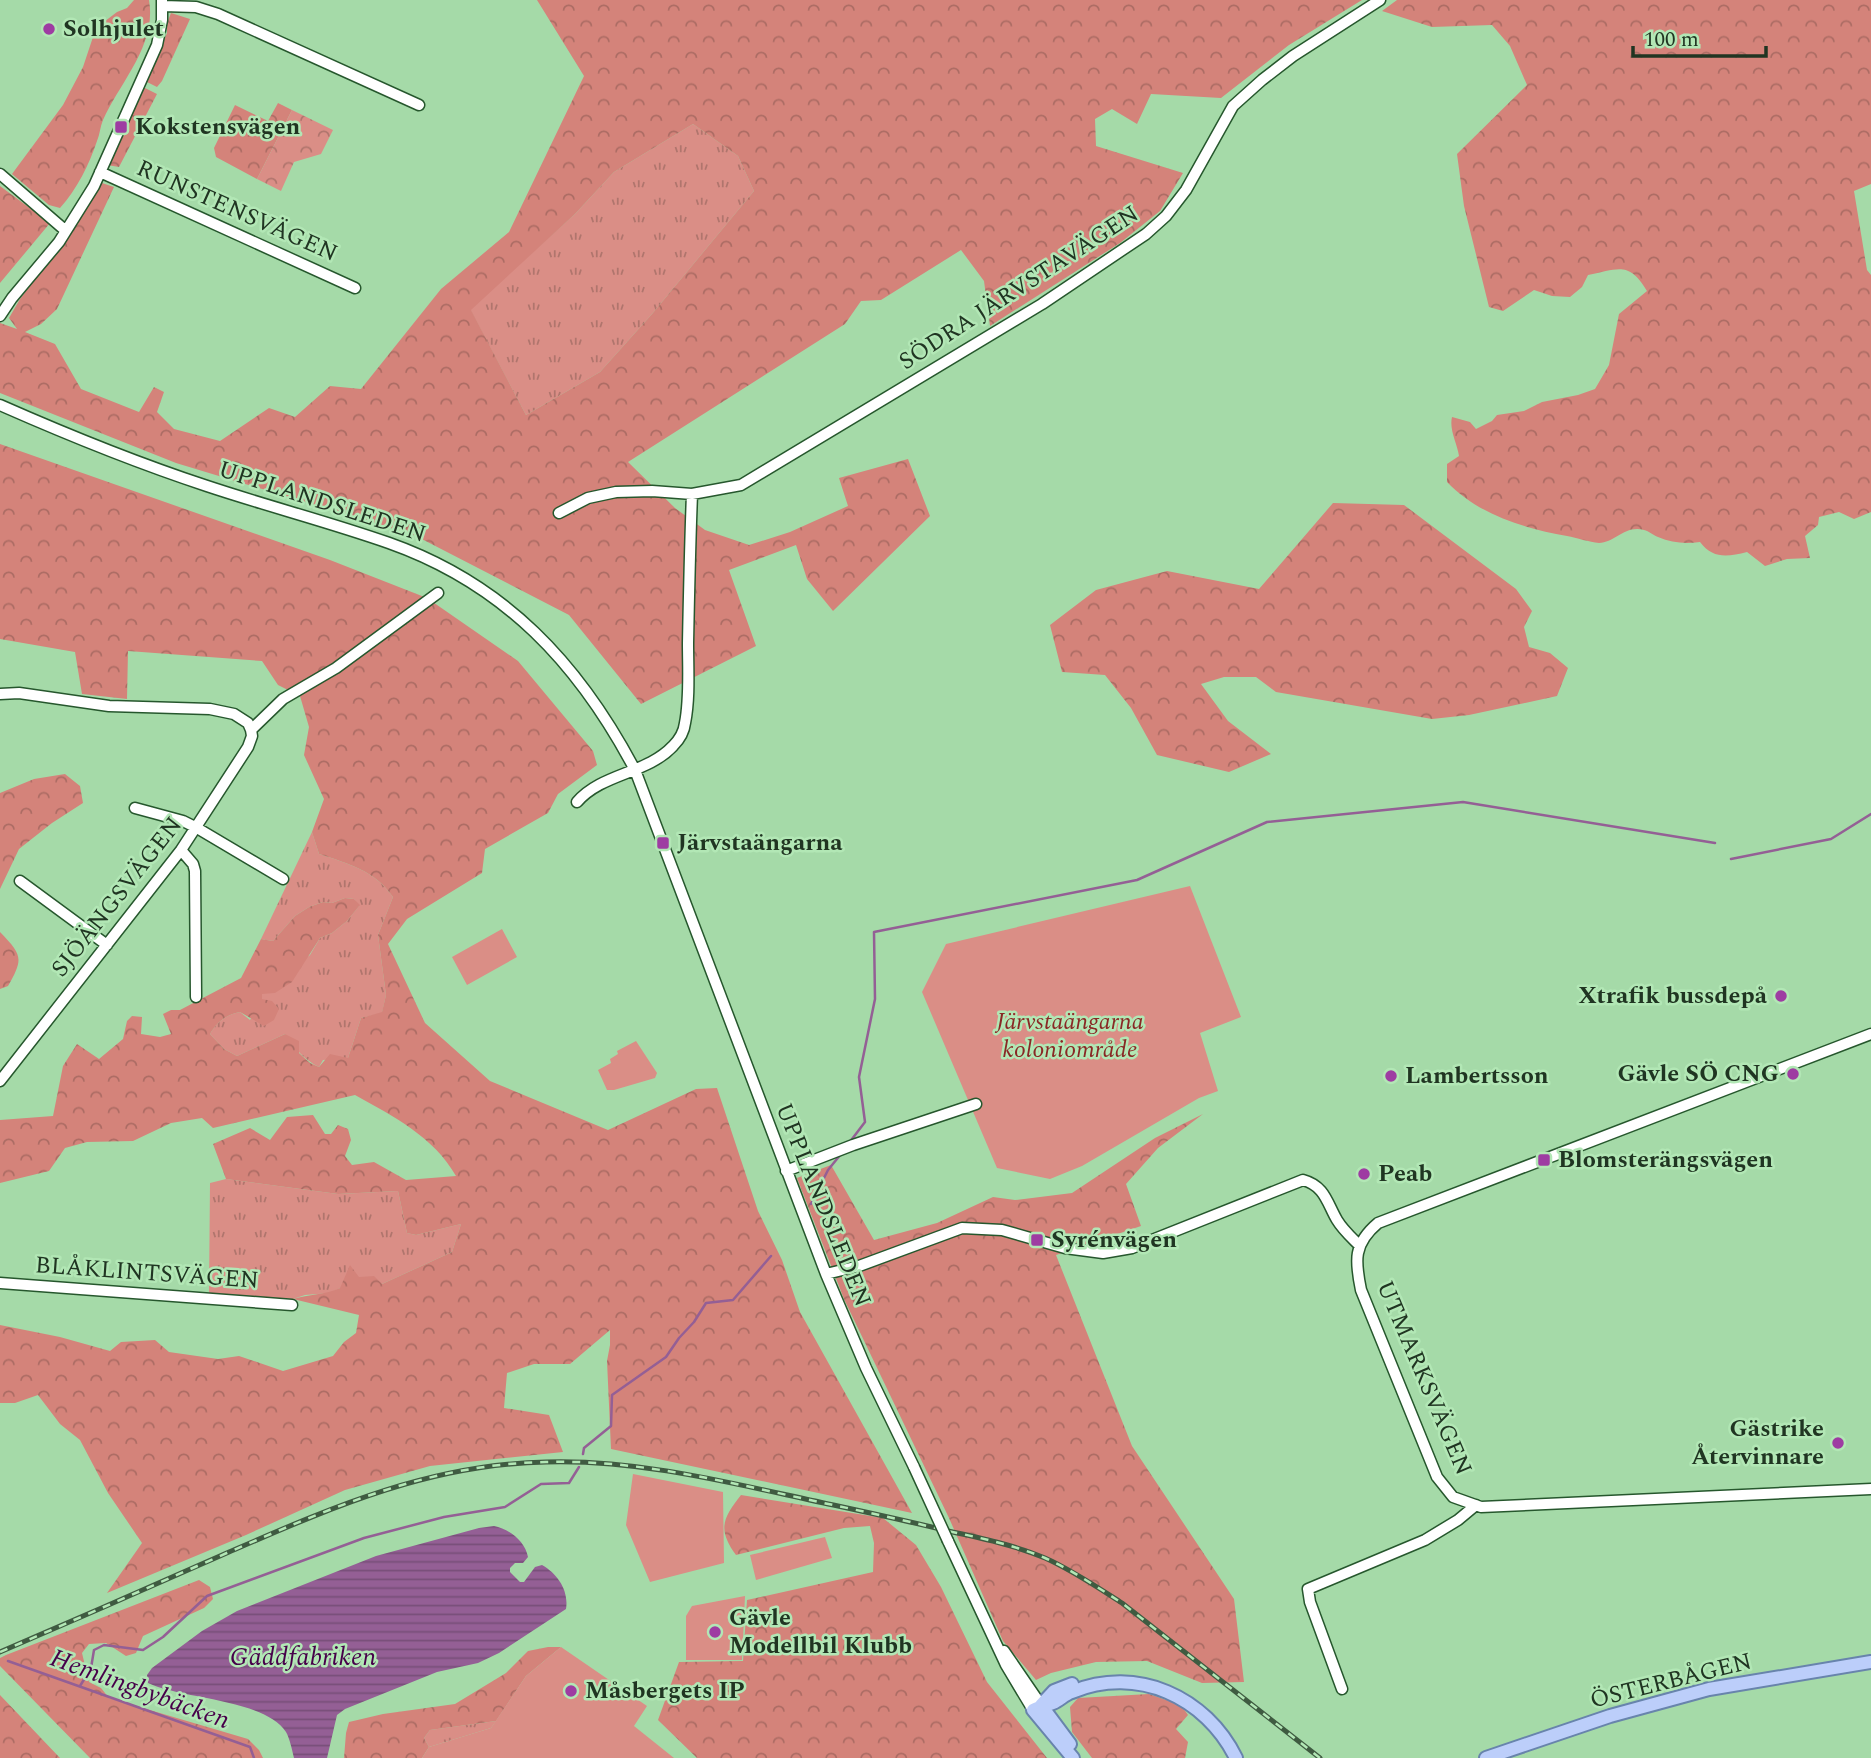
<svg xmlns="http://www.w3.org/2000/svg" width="1871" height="1758" viewBox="0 0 1871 1758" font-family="Spectral,serif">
<defs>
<pattern id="grass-tufts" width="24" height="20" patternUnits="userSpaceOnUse" patternTransform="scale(1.75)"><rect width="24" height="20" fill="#da8e86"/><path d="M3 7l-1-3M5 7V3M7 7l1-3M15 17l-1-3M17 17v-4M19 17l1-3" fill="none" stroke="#b0756d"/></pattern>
<pattern id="forest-crowns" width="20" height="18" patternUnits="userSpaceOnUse" patternTransform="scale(1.75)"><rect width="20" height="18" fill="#d4837a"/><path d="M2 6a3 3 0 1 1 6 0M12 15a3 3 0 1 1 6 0" fill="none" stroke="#ac6c64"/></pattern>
<pattern id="park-crowns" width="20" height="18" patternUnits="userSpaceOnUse" patternTransform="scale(1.75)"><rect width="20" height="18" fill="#da8e86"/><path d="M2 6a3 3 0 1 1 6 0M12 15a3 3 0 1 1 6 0" fill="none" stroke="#b0756d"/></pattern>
<pattern id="water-rules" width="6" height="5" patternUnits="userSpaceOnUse" patternTransform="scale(1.75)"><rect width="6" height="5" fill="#945f95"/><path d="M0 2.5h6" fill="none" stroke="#784f79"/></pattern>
</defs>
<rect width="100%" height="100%" fill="#a5daa8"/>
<path fill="url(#grass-tufts)" d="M693,124L738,156L754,191L652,314L600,372L526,415L470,309L575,214L614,172Z
M312,832L319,854C349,864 374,870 393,897L378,935L386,995L382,1013L361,1018L348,1058L323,1060L319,1067C304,1060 295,1048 285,1034L237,1056L224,1049L210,1034C217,1022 227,1014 240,1012L250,1020L262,999V993L310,955L320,938L332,933L347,921L359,906L354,899L345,898L332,903L323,902L309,907L295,916L273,941L261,939Z
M226,1179L338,1194L398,1191L407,1233L416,1235L461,1224L452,1252L382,1284L340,1288L330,1293L305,1295L293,1299L209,1293L210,1183Z
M496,1721L491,1728L429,1747L424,1738L430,1730Z"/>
<path fill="url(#forest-crowns)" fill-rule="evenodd" d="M134,0H149C157,45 120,82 103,120C100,127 100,134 97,141C89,165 77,189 60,208L49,205L12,174L63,105L83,67L96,28L117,12L127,8Z
M537,0H1362L1289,45L1221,98L1151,94L1137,124L1112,109L1095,119L1096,146L1183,173L1160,211L1120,243L990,326L984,281L961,250L881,300L861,301L845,324L628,462L675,508L705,530L749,545L790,532L848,506L839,478L908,459L930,516L833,611L807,579L796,545L729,570L756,646L641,704L569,615L414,535L176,463L0,393V323L17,329L9,318L20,299L71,232L99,182L114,187L57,309L41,324L25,332L55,344L81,389L139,412L154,387L164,392L157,412L174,429L220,441L269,408L295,417L330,386L361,389L441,289L509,232L584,76ZM693,124L738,156L754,191L652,314L600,372L526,415L471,310L575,214L614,172Z
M1397,0H1871V184L1854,191L1867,270L1871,275V512L1854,519L1839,512L1819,517L1818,525L1805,536L1810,558L1787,559L1765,566L1747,552C1727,557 1713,559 1700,542C1685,544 1672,543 1658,537C1653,535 1649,531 1644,530C1624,525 1615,543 1599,543C1589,542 1577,538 1567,536C1523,528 1479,515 1447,482V464L1459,456C1457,443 1449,430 1452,417L1470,422L1476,429L1492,421L1497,415L1524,411L1542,402L1578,395L1595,389L1609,365L1619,314L1647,291C1629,261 1619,269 1588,275L1582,287L1570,297L1552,296L1534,290L1503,311L1489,307L1464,206L1457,154L1527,85L1510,46L1492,25L1432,27L1382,11Z
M171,13L190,19L162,81L157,87L147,82L146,79L167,33V23Z
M143,87L157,94L119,167L107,165Z
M278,103L292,110L257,179L216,157L214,148L235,105L268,121Z
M0,186L50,223L0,283Z
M0,444L330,560L427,598L518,661L593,751L597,765L558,794L548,813L485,849L482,873L407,919L388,944L425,1023L490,1081L608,1130L696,1089L717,1088L758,1211L782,1260L800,1312L912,1513L611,1449L607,1361L610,1345V1330L570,1364H534L507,1373L504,1408L549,1415L563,1452L430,1466L345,1490L246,1535L107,1593L142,1543L108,1493L80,1440L60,1424L38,1395L15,1403H0V1325L60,1337L110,1351L121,1342L155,1340L169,1352L218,1359L239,1356L283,1371L333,1356L344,1342L356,1333L359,1315L293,1299C309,1294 325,1295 340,1288L350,1265L359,1277L374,1276L382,1284L452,1252L461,1224L416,1235L407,1233L398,1191L338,1194L226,1179L213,1144L250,1128L270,1140L287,1117L313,1115L325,1134H331L338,1125L348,1129L351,1140L345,1156L352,1165L374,1162L406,1180L456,1176C434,1137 393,1116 355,1095L213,1128L202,1118L171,1123L133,1141L87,1142L65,1148L49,1171L0,1183V1120L53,1116L63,1066L77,1044L99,1059L123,1039L127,1021L132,1016L142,1017L141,1034L160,1037L171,1034L163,1014L171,1010H180L241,978L261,939L273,941L295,916L309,907L323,902L332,903L345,898L354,899L360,905L347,921L332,933L320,938L292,982L275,993L262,994V999L272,1001L279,1009L274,1020L264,1026L240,1012C227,1014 217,1022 210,1034L224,1049L237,1056L285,1034L299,1041V1053L310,1063L319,1067L330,1054L348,1058L361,1018L382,1012L386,995L378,935L393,897C374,870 349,864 319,854L312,832L324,799L304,755L309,727L300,696L278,685L262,661L128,651L127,699L82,694L75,652L0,639Z
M1333,503L1404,505L1516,589L1532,611L1524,627L1529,647L1550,653L1568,668L1557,696L1469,715L1432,719L1276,692L1256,677H1224L1201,684L1228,721L1271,754L1229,772L1157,755L1131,708L1105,675L1062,672L1050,625L1096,590L1167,571L1259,589Z
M65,774L80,786L83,803L52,823L19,849L0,889V793L34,779Z
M0,932C22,955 24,958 8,986L0,989Z
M1203,1114L1158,1148L1126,1184L1141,1226L1056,1255L1132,1446L1234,1599L1244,1682L1202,1683L1147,1661L1096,1662L1051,1673L1036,1680L1003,1641L949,1518L844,1299L797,1178L831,1165L874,1240L937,1223L993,1197L1015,1200L1072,1193L1155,1138Z
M741,1495L883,1518L916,1545L941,1587L987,1682L1047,1758H697L658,1720L679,1662L743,1661L747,1600L873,1572L874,1543L870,1526L844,1528L736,1555C717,1529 723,1518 741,1495Z
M199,1580L210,1587L213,1599L204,1608L143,1636L136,1653L126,1656L106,1643L89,1644L82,1653L89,1682L101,1688L109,1698L248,1739L259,1750L263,1758H90L0,1666V1658L6,1655Z
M548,1647H561L526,1676L496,1721L430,1730L424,1738L429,1747L422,1758H344L346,1733L349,1722L383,1714L455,1704L506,1673L528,1651Z
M1149,1694L1181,1705L1188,1715L1176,1729L1188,1742L1185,1758H1092L1072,1732L1070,1707L1078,1698Z
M0,1695L60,1758H0Z"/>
<path fill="url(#park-crowns)" d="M292,110L333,130L321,154L294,162L281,191L257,179Z"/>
<path fill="#da8e86" d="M1190,886L1241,1017L1200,1033L1218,1091L1199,1098L1082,1166L1050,1179L997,1168L922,992L946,944Z
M502,929L517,957L467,985L452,957Z
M636,1041L657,1073L655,1078L614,1090H607L598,1070L611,1063L610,1059L618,1054L617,1051Z
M633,1474L723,1492L724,1563L650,1582L626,1525Z
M825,1537L832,1558L756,1580L750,1555Z
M745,1596L742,1660H686V1616L692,1606Z
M561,1647L647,1706L634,1726L674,1758H422L429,1747L491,1728L526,1676Z"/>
<path fill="url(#water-rules)" d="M494,1526C509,1529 525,1541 528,1557L523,1563H515L510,1568V1572L520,1582H524L535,1567L542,1565C558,1574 569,1591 566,1609L499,1653L478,1663L437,1672L345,1709L337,1715L327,1758H294C292,1750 290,1739 286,1732C265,1699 181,1699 148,1683L147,1675L152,1668L202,1631L237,1611L376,1556L479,1528Z"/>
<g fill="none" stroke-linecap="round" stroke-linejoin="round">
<path stroke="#945f95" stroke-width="2.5" d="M1731,859L1831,839L1871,814
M849,1143L865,1122L859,1077L875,999L874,932L1137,880L1267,822L1463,802L1715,843
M811,1204L828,1170L841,1154
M583,1454L584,1448L611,1426L612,1395L666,1357L679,1338L694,1322L706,1303L733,1300L771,1256
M8,1661L250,1747L254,1758
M80,1686L91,1668L94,1650L104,1645L143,1650L163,1637L207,1596L364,1538L444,1517L505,1507L541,1484L569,1483L579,1467"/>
<g stroke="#26572d" stroke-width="13">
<path id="minor" d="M163,6L196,7L218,14L419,105
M100,172L355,288
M0,174L66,231
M0,316L12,298L59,242L94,186L157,45L162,20V0
M0,405C68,435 137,463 207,486C267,506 329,522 389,543C505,584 579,664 635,770L826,1274L866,1368L914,1467
M559,513L588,498L616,492L652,491L692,494L741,485L1042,304L1146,234L1166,216L1186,190L1233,106L1262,80L1293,56L1380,0
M0,694L19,693L109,706L210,709L234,714L248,723L251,730
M251,730L283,699L336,668L438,593
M577,802C602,773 647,774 673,746C679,740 684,732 685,723C690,698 688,669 688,643C689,593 690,544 692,494
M135,808L183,821L197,828L283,879
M181,850L193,864L195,871L196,997
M20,881L107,945
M1871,1034L1378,1223C1353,1244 1355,1261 1361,1290L1437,1477L1453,1497L1481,1507L1871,1489
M0,1081L181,850L248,747L252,736L251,730
M786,1171L853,1145L976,1104
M826,1274L859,1266L962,1228L1002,1230L1065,1248L1103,1253L1132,1248L1303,1180C1325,1186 1327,1203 1337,1220C1343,1230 1351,1237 1359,1245
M0,1283L292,1305
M948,1541L1006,1665L1033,1710
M1004,1651L1041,1705
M1342,1689L1310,1602L1308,1589L1425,1540L1458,1520L1476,1505"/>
</g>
<g stroke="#6884ac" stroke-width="16">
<path id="major" d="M1041,1705L1054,1691L1072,1684
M1041,1705L1070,1744
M1073,1758L1033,1710C1040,1706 1046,1706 1053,1703C1060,1700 1065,1694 1072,1692C1137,1665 1206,1697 1236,1758
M1486,1758L1610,1716L1709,1689L1871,1662"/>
</g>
<use href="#minor" stroke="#fff" stroke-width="10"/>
<use href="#major" stroke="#bccefa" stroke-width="12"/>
<g stroke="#3f5b41" stroke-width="5">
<path id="rail" d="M0,1652C77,1619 152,1586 229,1552C333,1507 430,1464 546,1462C644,1459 742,1486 838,1506C875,1514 912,1522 948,1531C981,1538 1014,1545 1045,1558C1072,1570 1097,1587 1122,1603L1320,1758"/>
</g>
<use href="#rail" stroke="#b2e7b5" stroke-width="2.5" stroke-dasharray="8" stroke-linecap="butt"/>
<g stroke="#26572d" stroke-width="13" stroke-linecap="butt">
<path id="minor-bridge" d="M914,1467L948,1541"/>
</g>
<use href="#minor-bridge" stroke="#fff" stroke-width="10"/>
</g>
<g fill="#9e3ca2" stroke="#b2e7b5" stroke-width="2.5">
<circle cx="49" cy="29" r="7"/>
<rect x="114" y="120" width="14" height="14" rx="3.5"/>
<rect x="656" y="836" width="14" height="14" rx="3.5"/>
<circle cx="1781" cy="996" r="7"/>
<circle cx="1793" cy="1074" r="7"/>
<circle cx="1391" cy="1076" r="7"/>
<rect x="1537" y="1153" width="14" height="14" rx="3.5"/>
<circle cx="1364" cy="1174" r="7"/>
<rect x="1030" y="1233" width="14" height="14" rx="3.5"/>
<circle cx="1838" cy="1443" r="7"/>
<circle cx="715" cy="1632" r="7"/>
<circle cx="571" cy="1691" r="7"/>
</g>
<g text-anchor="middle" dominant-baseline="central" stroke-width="5" stroke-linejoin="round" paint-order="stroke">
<g font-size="24" font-weight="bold" fill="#203522" stroke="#b2e7b5" text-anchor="start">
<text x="63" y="29">Solhjulet</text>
<text x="135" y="127">Kokstensvägen</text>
<text x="677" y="843">Järvstaängarna</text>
<text x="1767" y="996" text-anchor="end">Xtrafik bussdepå</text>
<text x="1779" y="1074" text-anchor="end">Gävle SÖ CNG</text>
<text x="1405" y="1076">Lambertsson</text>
<text x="1558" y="1160">Blomsterängsvägen</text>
<text x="1378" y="1174">Peab</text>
<text x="1051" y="1240">Syrénvägen</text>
<text x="1824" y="1429" text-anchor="end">Gästrike<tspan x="1824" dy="28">Återvinnare</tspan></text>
<text x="729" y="1618">Gävle<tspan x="729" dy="28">Modellbil Klubb</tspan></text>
<text x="585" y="1691">Måsbergets IP</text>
</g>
<g font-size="24" fill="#203522" stroke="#b2e7b5">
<text transform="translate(237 211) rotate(24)">RUNSTENSVÄGEN</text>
<text transform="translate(1019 288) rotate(-33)">SÖDRA JÄRVSTAVÄGEN</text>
<text transform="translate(322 502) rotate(18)">UPPLANDSLEDEN</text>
<text transform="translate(117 897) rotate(-52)">SJÖÄNGSVÄGEN</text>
<text transform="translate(823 1205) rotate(68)">UPPLANDSLEDEN</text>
<text transform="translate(147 1273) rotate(4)">BLÅKLINTSVÄGEN</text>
<text transform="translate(1424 1378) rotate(67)">UTMARKSVÄGEN</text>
<text transform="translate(1671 1681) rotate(-14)">ÖSTERBÅGEN</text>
</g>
<g font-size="24" font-style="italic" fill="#892825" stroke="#b2e7b5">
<text x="1070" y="1022">Järvstaängarna<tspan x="1070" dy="28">koloniområde</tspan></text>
</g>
<g font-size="26" font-style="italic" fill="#47004a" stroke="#b2e7b5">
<text x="303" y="1657">Gäddfabriken</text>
<text transform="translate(140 1689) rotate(20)">Hemlingbybäcken</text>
</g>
</g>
<path d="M1633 46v10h133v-10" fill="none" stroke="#203522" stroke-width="3.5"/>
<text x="1644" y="46" font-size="21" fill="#203522" stroke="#b2e7b5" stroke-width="5" paint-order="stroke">100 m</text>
</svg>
